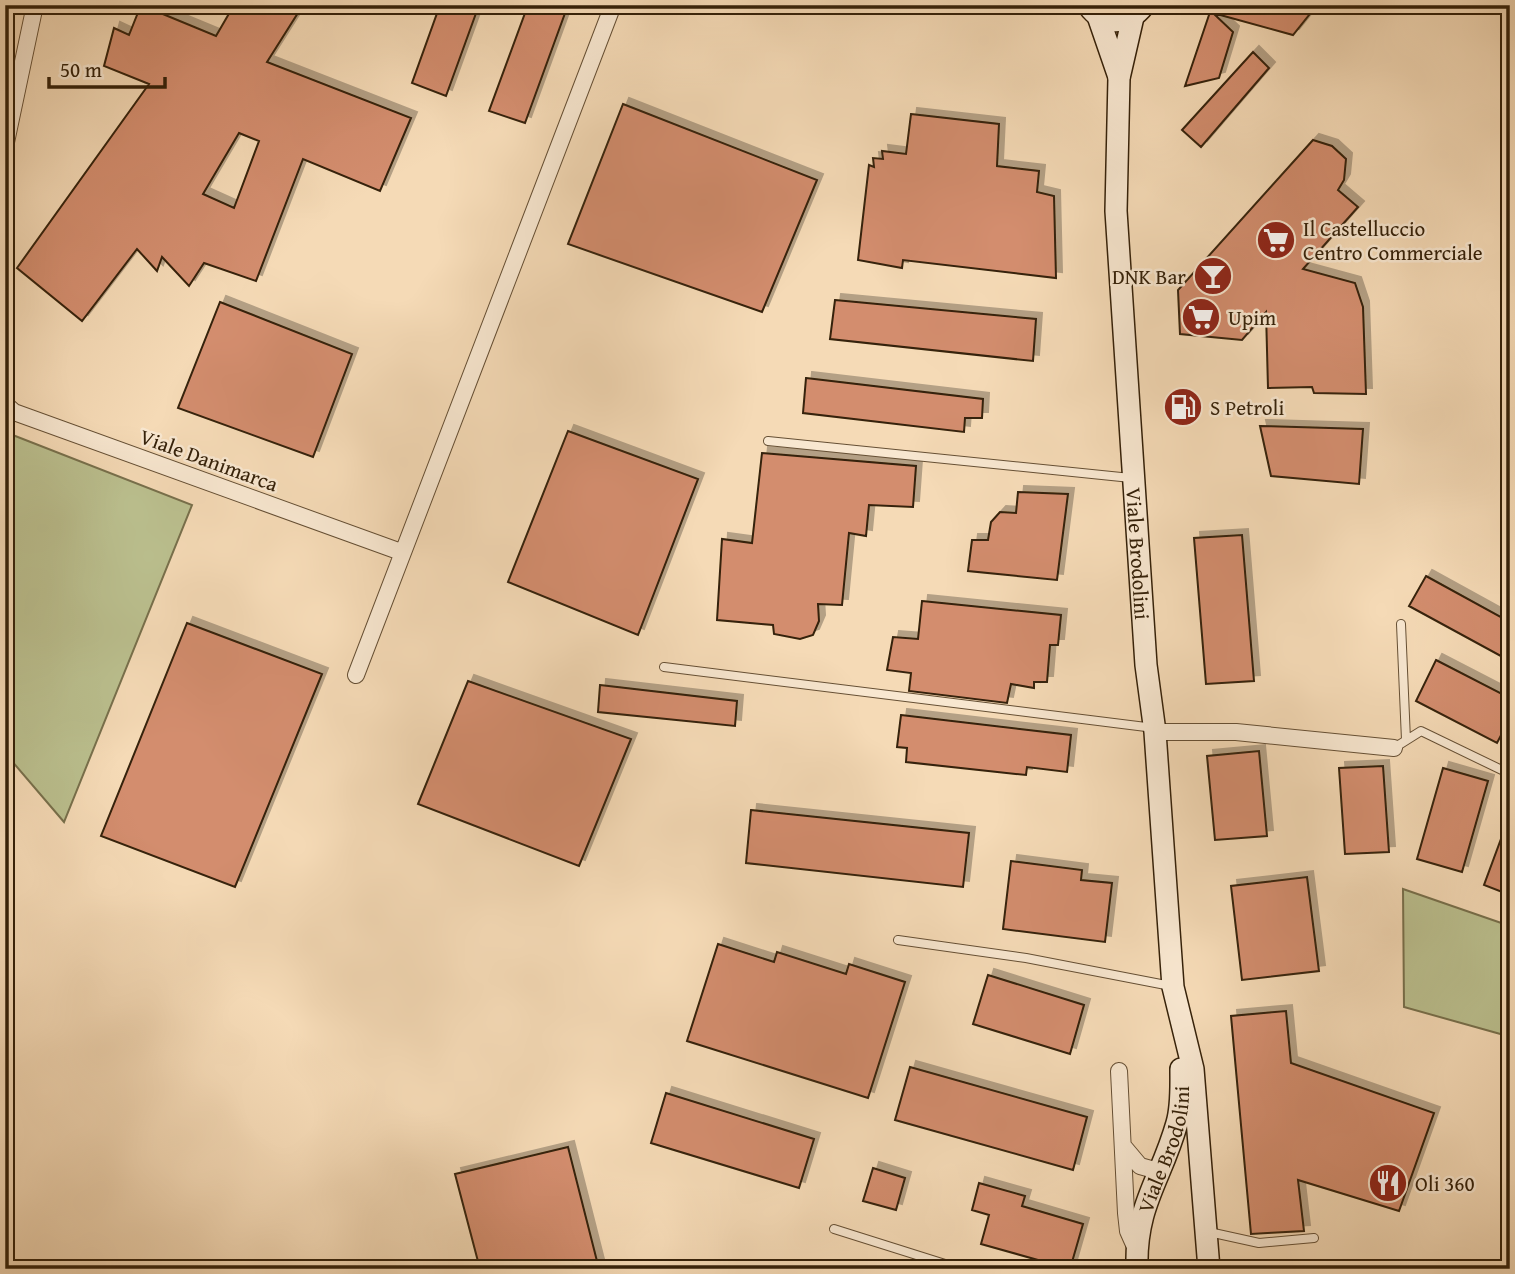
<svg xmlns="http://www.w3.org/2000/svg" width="1515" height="1274" viewBox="0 0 1515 1274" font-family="'Gentium Book Plus',serif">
<defs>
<filter id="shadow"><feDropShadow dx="6" dy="-6" stdDeviation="0" flood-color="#0004"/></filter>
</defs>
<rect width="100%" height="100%" fill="#f5dab6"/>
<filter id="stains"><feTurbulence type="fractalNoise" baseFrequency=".00286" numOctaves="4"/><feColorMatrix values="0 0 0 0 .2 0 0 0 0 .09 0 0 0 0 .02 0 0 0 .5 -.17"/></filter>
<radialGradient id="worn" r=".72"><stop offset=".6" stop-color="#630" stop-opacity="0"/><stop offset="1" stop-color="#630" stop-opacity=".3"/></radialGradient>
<path fill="#bbc08f" stroke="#78704c" stroke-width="2" d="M5,432L192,505L64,822L5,753Z
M1403,889L1510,926V1022L1504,1035L1404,1007Z"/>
<path fill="#d38d6e" stroke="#352109" stroke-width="2" fill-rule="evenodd" filter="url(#shadow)" d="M141,5L216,36L234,5H303L267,62L411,118L380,191L303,159L256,281L204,263L189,286L162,257L157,271L137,249L82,321L17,268L149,84L104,66L114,28L129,35ZM239,133L259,141L234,208L203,194Z
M440,5H479L446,96L412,83Z
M528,5H568L525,123L489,111Z
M1201,5H1317L1293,35L1213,13L1233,32L1219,78L1185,86L1210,12L1200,9Z
M1253,52L1269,68L1201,147L1182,130Z
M623,104L817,180L762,312L568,244Z
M911,114L999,124L997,166L1039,171L1037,192L1054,196L1056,278L903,260L902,268L858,260L869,165L874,167L873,158L883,159L882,151L906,154Z
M1313,140L1332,146L1346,159L1344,180L1338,190L1358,207L1303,269L1355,283L1363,307L1366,394L1314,393L1312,387L1268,388L1266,312L1242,340L1180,334L1178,290Z
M835,300L1036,319L1033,361L830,339Z
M220,302L352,354L313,457L178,408Z
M806,378L983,399L982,418H965L964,432L803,413Z
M1260,426L1363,429L1359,484L1271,476Z
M568,431L698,479L638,635L508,582Z
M762,453L916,466L913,507L869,505L866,536L849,533L842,605L818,604L819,621L813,635L800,639L774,634L773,625L717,620L722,539L752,543Z
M1018,492L1068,494L1057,580L968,571L972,540H988L991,522L1000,512L1016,513Z
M1242,535L1254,681L1206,684L1194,538Z
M1426,576L1510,622V661L1409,606Z
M922,601L1061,615L1058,645H1050L1047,682H1034V688L1011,684L1007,703L909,691L911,673L887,670L893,637L918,639Z
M187,623L322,674L235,887L101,836Z
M1436,660L1510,698V718L1497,743L1416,701Z
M468,681L631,739L579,866L418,804Z
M600,685L737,701L735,726L598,712Z
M901,715L1071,735L1067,772L1027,767L1026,775L906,762L907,748L897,747Z
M1259,751L1267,836L1215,840L1207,756Z
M1383,766L1389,852L1345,854L1339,768Z
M1443,768L1488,781L1462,872L1417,859Z
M751,810L969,833L963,887L746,863Z
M1508,820H1510V895L1484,885Z
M1011,861L1082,870L1081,880L1112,883L1105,942L1003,929Z
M1307,877L1319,971L1242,980L1231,886Z
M718,944L774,962L777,952L846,974L849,964L905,982L868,1098L687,1041Z
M988,975L1084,1005L1070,1054L973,1024Z
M1286,1011L1291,1063L1434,1113L1399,1211L1298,1180L1304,1231L1251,1234L1231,1016Z
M910,1067L1087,1117L1073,1170L895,1120Z
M666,1093L814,1139L799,1188L651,1143Z
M568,1147L599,1269H480L455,1174Z
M873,1168L905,1178L896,1210L863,1201Z
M979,1183L1025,1196L1022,1206L1083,1224L1070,1269L981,1244L989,1215L972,1210Z"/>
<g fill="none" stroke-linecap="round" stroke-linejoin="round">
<g stroke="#654f34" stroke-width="10">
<path id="lane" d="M768,441L1131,478
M1401,624L1406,740
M664,667L1154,728
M1394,748L1421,731L1510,774
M898,940L1026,958L1171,986
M834,1229L961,1269
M1209,1232L1259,1243L1314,1238"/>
</g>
<g stroke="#654f34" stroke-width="18">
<path id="street" d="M5,147L35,5
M5,404L14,412L401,552
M356,675L613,5
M1155,732H1236L1394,748
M1119,1071L1126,1213L1128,1231L1136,1249
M1124,1147L1140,1166L1158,1171"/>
</g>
<g stroke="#352109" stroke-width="24">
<g id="secondary">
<path d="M1088,5C1103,27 1129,25 1144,5"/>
<path d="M1098,16L1119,77"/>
<path id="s1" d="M1133,17L1119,78L1116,211L1146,665L1155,732L1173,987L1193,1069L1209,1269"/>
<path id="s2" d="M1137,1269C1135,1205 1161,1180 1177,1123C1182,1106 1181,1087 1181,1069"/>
</g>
</g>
<use href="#lane" stroke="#f8e7d0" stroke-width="8"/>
<use href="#street" stroke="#f8e7d0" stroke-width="16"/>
<use href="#secondary" stroke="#f8e7d0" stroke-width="21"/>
</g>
<defs>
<g id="supermarket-disc" transform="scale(2.0125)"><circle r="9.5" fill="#8f2418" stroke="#f8e7d0"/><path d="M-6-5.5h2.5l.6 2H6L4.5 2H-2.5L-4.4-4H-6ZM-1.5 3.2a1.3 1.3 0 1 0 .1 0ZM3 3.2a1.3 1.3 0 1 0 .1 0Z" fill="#fff"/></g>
<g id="bar-disc" transform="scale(2.0125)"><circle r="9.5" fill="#8f2418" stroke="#f8e7d0"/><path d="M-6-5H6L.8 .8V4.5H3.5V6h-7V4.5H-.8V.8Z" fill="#fff"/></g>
<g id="fuel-disc" transform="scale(2.0125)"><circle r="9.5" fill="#8f2418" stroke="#f8e7d0"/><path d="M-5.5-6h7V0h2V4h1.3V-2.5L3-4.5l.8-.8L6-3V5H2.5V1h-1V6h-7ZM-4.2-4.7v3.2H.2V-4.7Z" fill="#fff"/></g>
<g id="restaurant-disc" transform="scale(2.0125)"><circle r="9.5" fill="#8f2418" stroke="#f8e7d0"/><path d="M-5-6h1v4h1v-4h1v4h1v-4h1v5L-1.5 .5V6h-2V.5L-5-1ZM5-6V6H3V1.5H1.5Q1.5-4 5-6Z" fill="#fff"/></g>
</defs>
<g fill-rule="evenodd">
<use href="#supermarket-disc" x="1276" y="240"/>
<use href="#bar-disc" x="1213" y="276"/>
<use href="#supermarket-disc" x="1201" y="317"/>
<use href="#fuel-disc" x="1183" y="407"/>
<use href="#restaurant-disc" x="1388" y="1183"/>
</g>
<g text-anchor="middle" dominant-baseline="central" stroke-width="5" stroke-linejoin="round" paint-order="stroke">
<g font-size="21" fill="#352109" stroke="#f8e7d0" text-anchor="start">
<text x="1303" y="228">Il Castelluccio<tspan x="1303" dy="24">Centro Commerciale</tspan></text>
<text x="1186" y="276" text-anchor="end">DNK Bar</text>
<text x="1228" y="317">Upim</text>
<text x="1210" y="407">S Petroli</text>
<text x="1415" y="1183">Oli 360</text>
</g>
<g font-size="21" fill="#352109" stroke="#f8e7d0">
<text transform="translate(209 460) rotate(20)">Viale Danimarca</text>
<text stroke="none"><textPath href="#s1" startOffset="539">Viale Brodolini</textPath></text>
<text stroke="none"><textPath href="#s2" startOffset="124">Viale Brodolini</textPath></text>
</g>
</g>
<rect width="1515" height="1274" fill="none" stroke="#f5dab6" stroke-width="28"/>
<rect x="7" y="7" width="1501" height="1260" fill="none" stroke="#352109" stroke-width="3.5"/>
<rect x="14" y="14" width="1487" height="1246" fill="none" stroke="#352109" stroke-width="2"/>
<path d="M49 77v10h116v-10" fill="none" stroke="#352109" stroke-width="3.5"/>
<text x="60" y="77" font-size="21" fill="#352109" stroke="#f8e7d0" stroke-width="5" paint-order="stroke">50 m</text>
<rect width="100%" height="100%" filter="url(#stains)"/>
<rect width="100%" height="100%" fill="url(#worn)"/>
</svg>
